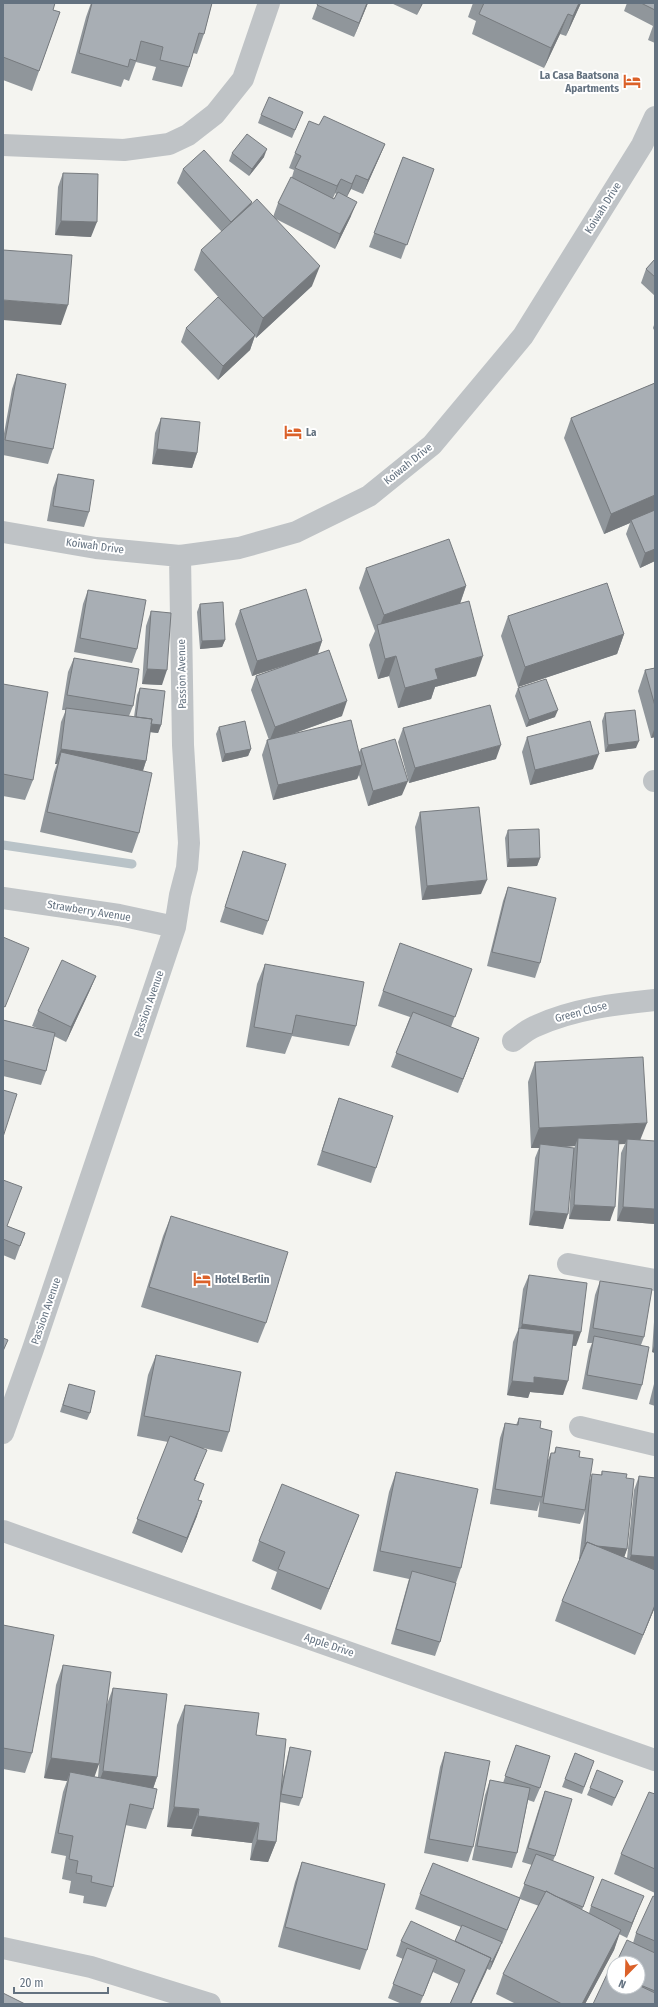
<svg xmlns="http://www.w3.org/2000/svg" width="658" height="2007" viewBox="0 0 658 2007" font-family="'Fira Sans Condensed',sans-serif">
<rect width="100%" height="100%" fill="#f4f4f0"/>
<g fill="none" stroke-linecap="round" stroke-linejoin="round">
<path stroke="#b9c3c8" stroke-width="9" d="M3,845L132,864"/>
<path stroke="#bfc3c6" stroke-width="22" d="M3,145L124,150L169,144L188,135L215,114L243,79L269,3
M3,532L96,548L180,556L239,548L296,532L369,496L432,445L523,336L642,145L655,117
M654,781H655
M3,898L119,915L175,927
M513,1041C520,1036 528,1029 536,1026C573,1009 615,1004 655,1000
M568,1264L655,1280
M580,1427L655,1445
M3,1433L33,1349L175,927L180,895L187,868L189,843L183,745L180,556
M3,1531L655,1760
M3,1948L91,1967L210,2004"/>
</g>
<path fill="#90969b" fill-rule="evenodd" d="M3,3L53,10L60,12L32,91L3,80Z
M91,3H212L204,34L197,54L193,53L189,67L182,87L152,80L156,67L136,62L129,81L124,79L121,87L71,73L86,17Z
M318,3H368L354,37L312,19Z
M391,3H423L417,15Z
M473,3H581L566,36L560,34L544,68L472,34L476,21L468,17Z
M627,3H655V43L648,40L653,26L624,11Z
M261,115L300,119L292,138L258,123Z
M319,125L385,144L379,158L363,194L351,189L347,197L351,216L335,249L276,219L312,286L256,338L255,336L250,350L218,380L181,342L186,328L221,300L194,270L201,250L222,232L177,183L183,169L252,202L251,204L273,217L278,203L292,177L294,170L289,168L295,153ZM335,193L336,194L334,199L333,198Z
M232,153L264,157L249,176L229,161Z
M403,157L434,169L401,259L369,247Z
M63,173L91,237L55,235L58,187Z
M655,259V296L641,283L646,269Z
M655,322V332L653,328Z
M17,374L53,449L48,464L3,455V439L12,389Z
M655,383V561L640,568L626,534L630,523L604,534L564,438L571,418Z
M161,418L197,453L192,468L152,464L155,433Z
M58,474L89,512L84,527L47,521L53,488Z
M366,568L466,586L460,604L476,676L435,687L431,699L398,708L389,676L378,679L369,645L375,631L359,588Z
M88,590L137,649L132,663L74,652L83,604Z
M200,604L225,640L222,647L200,649L197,612Z
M240,610L322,641L318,654L342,716L287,736L359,752L361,749L402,795L368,806L359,775L357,779L273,800L262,755L267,740H269L251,690L256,676L290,664L252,676L235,624Z
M151,611L162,685L142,684L146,626Z
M508,616L624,634L617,654L518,687L501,636Z
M74,658L133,706L129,716L134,717L137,695L140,688L161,725L158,733L150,732L146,761L143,771L139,833L132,853L40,832L54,772L57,764H55L61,722L66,710H62L68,672Z
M655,668V737L651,738L638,691L645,670Z
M3,684L33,780L25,800L3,796Z
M518,688L555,717L526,727L515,696Z
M605,713L636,748L605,752L602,721Z
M219,727L251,749L248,756L222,762L216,734Z
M403,728L496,759L409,783L398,742Z
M527,737L593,769L530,785L522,752Z
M420,812L481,894L422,900L415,827Z
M508,830L540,858L537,866L507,867L505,838Z
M243,851L268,921L263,935L220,922Z
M508,887L540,963L535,978L487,966L503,901Z
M265,964L356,1026L349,1046L292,1036L285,1054L246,1047L257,984Z
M472,969L451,1027L479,1038L458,1093L391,1067L410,1017L378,1006L383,991Z
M96,976L90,990L66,1042L54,1036L46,1071L41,1085L3,1076V1020L39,1029L32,1026L38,1011Z
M535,1062L640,1140L655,1224L617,1221L621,1153L625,1144H618L610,1221L569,1219L571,1183L563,1229L529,1225L535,1158L539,1148H531L528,1082ZM575,1146L574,1148L566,1147Z
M339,1098L376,1168L371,1183L317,1165L334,1112Z
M3,1180L7,1226L25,1233L15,1260L3,1255Z
M171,1216L266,1323L258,1343L141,1307L163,1236Z
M529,1275L576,1346H572L563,1395L530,1392L528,1398L507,1395L513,1342L518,1330L523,1289Z
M600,1281L644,1337L641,1345L642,1385L637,1400L582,1389L589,1351L592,1343H587L595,1295Z
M655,1307V1353L652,1352Z
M156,1355L229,1432L222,1452L203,1448L201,1464L195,1480L198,1500L197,1516L182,1553L132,1533L168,1442L137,1436L148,1375Z
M655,1380V1406L649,1404Z
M69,1384L90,1413L87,1420L60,1412Z
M519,1418L540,1428L547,1462L551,1453H554L556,1447L579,1457L589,1483L592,1474L601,1475L602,1471L626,1478L627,1549L624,1557L627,1558L634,1490L639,1476L655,1478V1607L635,1655L555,1621L562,1601L580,1559H579L585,1511L580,1524L538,1517L540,1501L537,1511L490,1504L500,1438L505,1423L516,1425Z
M396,1472L461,1568L456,1583L440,1642L435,1656L391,1644L407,1586L409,1579L373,1571L389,1492Z
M359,1515L321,1610L271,1589L277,1572L252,1561L259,1541Z
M3,1625L32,1753L25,1773L3,1769Z
M63,1665L107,1704L113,1688L157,1777L153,1789V1809L146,1829L125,1825L113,1887L106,1907L83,1903L84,1896L69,1893L71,1881L62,1879L66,1856L51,1853L63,1792L67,1781L44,1778L56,1685ZM100,1755L98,1777H94Z
M185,1705L256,1735L281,1786L288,1754L290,1747L302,1798L299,1806L280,1802L276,1842L268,1862L250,1860L252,1843L191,1836L192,1829L167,1827L177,1725Z
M516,1745L540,1788L534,1802L528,1800L517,1853L512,1868L472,1860L485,1795L490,1780L503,1783Z
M445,1752L473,1847L468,1862L424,1853L440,1767Z
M575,1753L594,1761L582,1794L562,1787Z
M590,1788H620L612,1806L587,1795Z
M545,1791L555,1856L553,1861L594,1877L582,1910L589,1913L591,1906L638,1910L627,1938L619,1934L614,1950L585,2004H516L496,1994L503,1974L539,1906L520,1899L502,1944H501L490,1970L487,1969L471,2004H450L459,1984L433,1972L420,2004H402L388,1998L403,1959L396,1956L401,1941H455L461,1927L415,1909L420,1894L519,1898L532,1865L522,1862L540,1805Z
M655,1794V1893L614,1874L621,1854Z
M302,1862L367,1950L360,1970L278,1947L295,1882Z
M655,1897V2004L638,1987V1963L633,1943L636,1933Z"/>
<path fill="#767a7e" d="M367,3H368L354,37L359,23Z
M422,3H423L417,15Z
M579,3H581L566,36L573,16Z
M568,14L560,34L544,68L551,48Z
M385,144L379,158L363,194L368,180Z
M267,149L264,157L249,176L252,169Z
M356,175L351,189L346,198L352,184Z
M341,179L335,193L332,201L337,186Z
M252,202L247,217L226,236L231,222Z
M357,202L351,216L335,249L340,234Z
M61,221L97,222L91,237L55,235Z
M320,266L312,286L256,338L263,318Z
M3,300L68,305L61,325L3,320Z
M255,335L250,350L218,380L223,366Z
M157,449L197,453L192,468L152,464Z
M655,495V512L631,520L630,523L604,534L611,514Z
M655,549V561L640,568L645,553Z
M466,586L459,606L378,631L384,615Z
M624,634L617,654L518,687L525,667Z
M225,640L222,647L200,649L202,641Z
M322,641L317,655L252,676L257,661Z
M396,656L389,676L378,679L385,659Z
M483,656L476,676L435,687L431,699L398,708L405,688L435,669Z
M147,669L167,670L162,685L142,684Z
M347,701L342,716L269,742L275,727Z
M558,710L555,717L526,727L529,720Z
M136,722L161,725L158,733L133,730Z
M655,727V737L651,738Z
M639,741L636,748L605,752L608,745Z
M501,745L496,759L409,783L415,768Z
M61,749L146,761L141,776L61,752L57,764H55Z
M251,749L248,756L222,762L225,754Z
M599,754L593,769L530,785L535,770Z
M362,765L357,779L273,800L278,785Z
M408,781L402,795L368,806L373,791Z
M540,858L537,866L507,867L509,859Z
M487,880L481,894L422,900L427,886Z
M96,976L90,990L66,1042L71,1027Z
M479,1038L474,1052L458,1093L463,1079Z
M647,1123L639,1143L627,1139L625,1144L577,1146L578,1138L575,1146L540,1148V1144L539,1148H531L539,1128Z
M574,1205L615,1207L610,1221L569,1219Z
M623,1207L655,1209V1224L617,1221Z
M534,1211L568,1214L563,1229L529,1225Z
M522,1324L581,1332L576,1346L518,1338Z
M655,1343V1353L652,1352Z
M534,1377L568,1381L563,1395L530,1392L528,1398L507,1395L512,1381Z
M207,1450L201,1464L189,1495L194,1480Z
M202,1501L197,1516L182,1553L187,1538Z
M359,1515L321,1610L329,1589Z
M585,1544L627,1549L622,1564L579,1559Z
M631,1555L655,1557V1572L626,1569Z
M655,1605V1607L635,1655Z
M51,1758L99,1764L92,1784L70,1772L67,1781L44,1778Z
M103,1771L157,1777L150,1797L96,1791Z
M174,1807L199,1809L192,1829L167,1827Z
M198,1816L259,1823L252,1843L191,1836Z
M257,1840L276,1842L268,1862L250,1860Z
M644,1896L638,1910L627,1938L632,1923Z
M621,1930L614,1950L585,2004H582Z
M502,1942L499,1950L490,1970L492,1962Z
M491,1958L486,1972L471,2004H470Z"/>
<path fill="#a8aeb4" stroke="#767a7e" d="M3,3H55L53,10L60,12L39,71L3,57Z
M92,3H212L204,34L199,33L189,67L160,60L163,47L141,41L136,61L130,59L128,67L79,53Z
M318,3H367L359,23L317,5Z
M484,3H579L573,16L568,14L551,48L479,14Z
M641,3H655V10Z
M269,97L303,112L295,130L261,115Z
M324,116L385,144L368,180L356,175L352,184L341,179L337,186L295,168L301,156L295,153L309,121L319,125Z
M247,134L267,149L252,169L232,153Z
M204,150L252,202L231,222L183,169Z
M403,157L434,169L407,245L374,233Z
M63,173L98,174L97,222L61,221Z
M291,177L334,199L338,192L357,202L340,234L278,203Z
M257,199L320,266L263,318L201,250Z
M3,250L72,255L68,305L3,300Z
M655,259V277L646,269Z
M218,297L255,335L223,366L186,328Z
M17,374L66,384L53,449L5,440Z
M655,383V495L611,514L571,418Z
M161,418L200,422L197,453L157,449Z
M58,474L94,480L89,512L53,506Z
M655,510V549L645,553L631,520Z
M449,539L466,586L384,615L366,568Z
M607,583L624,634L525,667L508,616Z
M306,589L322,641L257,661L240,610Z
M88,590L146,600L137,649L80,638Z
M469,601L483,656L435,669L438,679L405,688L396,656L385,659L377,625Z
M223,602L225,640L202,641L200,604Z
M151,611L171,613L167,670L147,669Z
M329,650L347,701L275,727L256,676Z
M74,658L139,669L133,706L67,695Z
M655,668V706L645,670Z
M546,679L558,710L529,720L518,688Z
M3,684L48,692L33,780L3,774Z
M140,688L165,691L161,725L151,724L152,719L136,717Z
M490,705L501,745L415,768L403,728Z
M66,708L152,719L146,761L61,749Z
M635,710L639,741L608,745L605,713Z
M351,720L362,765L278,785L267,740Z
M245,721L251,749L225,754L219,727Z
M590,721L599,754L535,770L527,737Z
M395,739L408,781L373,791L361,749Z
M61,752L152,773L139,833L47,812Z
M479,807L487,880L427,886L420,812Z
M539,829L540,858L509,859L508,830Z
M243,851L286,864L268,921L225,907Z
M508,887L556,898L540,963L492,952Z
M3,937L29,948L5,1007L3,1006Z
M400,943L472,969L455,1017L383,991Z
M62,960L96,976L71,1027L38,1011Z
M265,964L364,982L356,1026L296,1015L292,1034L254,1027Z
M413,1012L479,1038L463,1079L396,1053Z
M3,1020L55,1033L46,1071L3,1060Z
M643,1057L647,1123L539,1128L535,1062Z
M3,1090L17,1094L3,1137Z
M339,1098L393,1116L376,1168L322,1151Z
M578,1138L619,1140L615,1207L574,1205Z
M627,1139L655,1141V1209L623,1207Z
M540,1144L574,1148L568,1214L534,1211Z
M3,1180L22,1187L7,1226L25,1233L20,1246L3,1239Z
M171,1216L288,1252L266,1323L149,1287Z
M529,1275L587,1283L581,1332L522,1324Z
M600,1281L652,1289L644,1337L593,1328Z
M519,1328L574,1334L568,1381L534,1377V1383L512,1381Z
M594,1336L649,1347L642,1385L587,1375Z
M3,1338L8,1340L3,1351Z
M156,1355L241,1372L229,1432L144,1416Z
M69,1384L95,1391L90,1413L63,1405Z
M519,1418L541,1421L540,1428L552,1431L542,1497L495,1489L505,1423L518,1425Z
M170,1436L207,1450L194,1480L204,1484L198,1500L202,1501L187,1538L137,1519Z
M556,1447L580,1451L579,1457L593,1459L585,1510L543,1503L551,1453H555Z
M602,1471L627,1474L626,1478L634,1479L627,1549L597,1546L587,1542L586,1544H585L592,1474L602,1475Z
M396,1472L478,1489L461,1568L380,1551Z
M639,1476L655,1478V1557L631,1555Z
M282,1484L359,1515L329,1589L278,1569L285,1552L259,1541Z
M587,1542L655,1570V1605L643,1635L562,1601Z
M412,1571L456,1583L440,1642L396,1629Z
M3,1625L54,1635L32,1753L3,1748Z
M63,1665L111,1672L99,1764L51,1758Z
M113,1688L167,1694L157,1777L103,1771Z
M185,1705L259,1713L256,1735L286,1739L276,1842L257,1840L259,1823L198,1816L199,1809L174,1807Z
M516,1745L550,1756L540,1788L505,1776Z
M290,1747L311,1751L302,1798L281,1794Z
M445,1752L490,1761L473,1847L429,1839Z
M575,1753L594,1761L584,1787L565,1779Z
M597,1770L623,1781L615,1798L590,1788Z
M70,1772L157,1789L153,1809L130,1804L113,1887L91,1882L92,1876L76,1873L78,1861L69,1859L73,1836L58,1833Z
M490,1780L530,1788L517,1853L477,1846Z
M545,1791L572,1799L555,1856L528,1848Z
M649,1792L655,1794V1869L621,1854Z
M536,1854L594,1877L583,1907L555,1896L546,1891V1892L524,1884Z
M302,1862L385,1884L367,1950L285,1927Z
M433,1863L520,1898L507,1930L420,1894Z
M602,1879L644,1896L632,1923L591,1906Z
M546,1891L621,1930L582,2004H562L503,1974Z
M653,1896L655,1897V1941L636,1933Z
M411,1921L491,1958L470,2004H450L465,1970L401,1941Z
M462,1925L502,1942L492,1962L490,1961L491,1958L455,1941Z
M627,1940L655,1953V1991L638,1984V1963H616Z
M407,1948L437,1960L423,1996L393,1984Z
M609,1970L614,1973V1987H638V1985L655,1993V2004H593Z
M3,1993L25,2004H3Z"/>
<defs>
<g id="hotel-bare" transform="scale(1.38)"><path d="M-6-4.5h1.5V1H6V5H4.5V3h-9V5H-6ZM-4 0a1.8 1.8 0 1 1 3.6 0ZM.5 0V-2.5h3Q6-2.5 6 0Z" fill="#db6129" stroke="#fff" stroke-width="2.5" paint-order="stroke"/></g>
</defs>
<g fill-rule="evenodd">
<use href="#hotel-bare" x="632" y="81"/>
<use href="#hotel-bare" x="293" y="432"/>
<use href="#hotel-bare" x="202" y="1279"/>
</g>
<g text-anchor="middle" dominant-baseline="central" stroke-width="4" stroke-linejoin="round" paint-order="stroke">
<g font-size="11" font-weight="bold" fill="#647280" stroke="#fff" text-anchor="start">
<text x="619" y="75" text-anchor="end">La Casa Baatsona<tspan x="619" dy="13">Apartments</tspan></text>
<text x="306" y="432">La</text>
<text x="215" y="1279">Hotel Berlin</text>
</g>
<g font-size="11" fill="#647280" stroke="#fff">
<text transform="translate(603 208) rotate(-58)">Koiwah Drive</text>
<text transform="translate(408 464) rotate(-39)">Koiwah Drive</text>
<text transform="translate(95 546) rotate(8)">Koiwah Drive</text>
<text transform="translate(182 674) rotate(-91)">Passion Avenue</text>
<text transform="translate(89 911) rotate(9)">Strawberry Avenue</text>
<text transform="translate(149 1004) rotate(-71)">Passion Avenue</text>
<text transform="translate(581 1012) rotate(-15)">Green Close</text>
<text transform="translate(46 1311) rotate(-71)">Passion Avenue</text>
<text transform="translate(329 1645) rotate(19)">Apple Drive</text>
</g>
</g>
<rect width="658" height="2007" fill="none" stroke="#647280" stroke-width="8"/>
<g transform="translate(626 1975) rotate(203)"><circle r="19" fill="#ffffff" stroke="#c1c7cc"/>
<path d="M0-3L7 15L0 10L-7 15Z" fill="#db6129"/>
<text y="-6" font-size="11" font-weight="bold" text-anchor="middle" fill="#647280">N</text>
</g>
<path d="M14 1987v6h94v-6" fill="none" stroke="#647280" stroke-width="2"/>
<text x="20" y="1987" font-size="12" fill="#647280" stroke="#ffffff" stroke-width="3" paint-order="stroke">20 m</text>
</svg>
